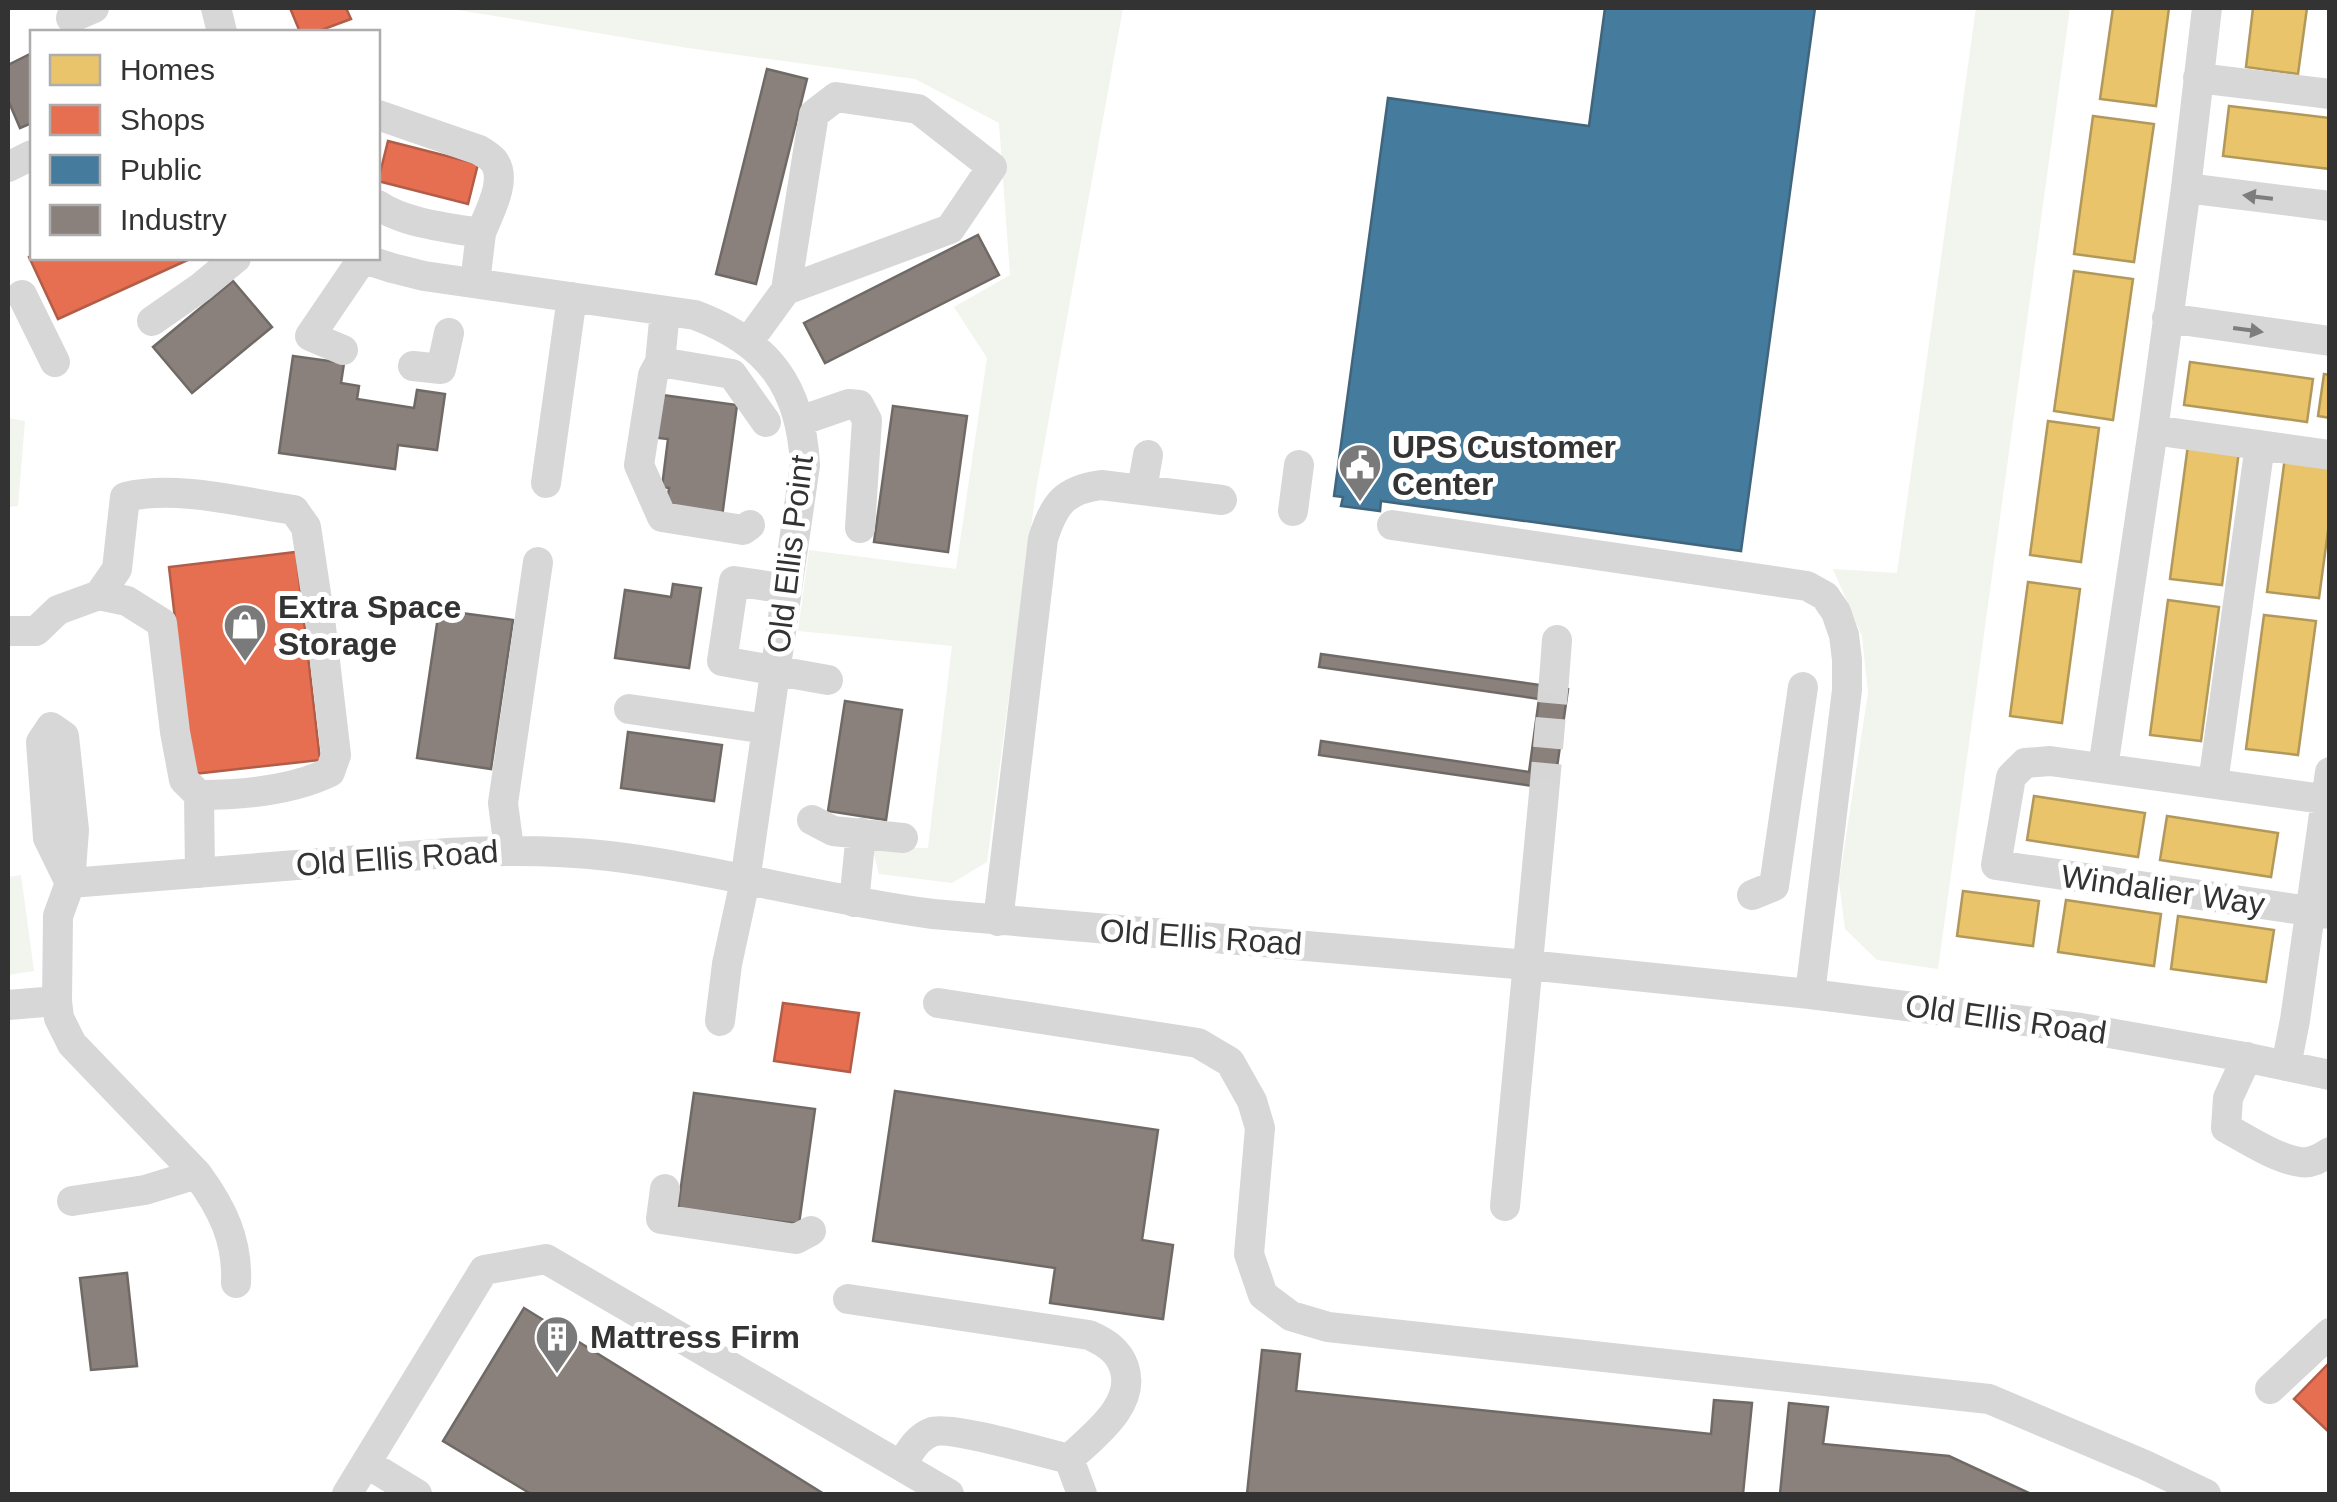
<svg xmlns="http://www.w3.org/2000/svg" width="2337" height="1502" viewBox="0 0 2337 1502" font-family="Helvetica,sans-serif">
<rect width="100%" height="100%" fill="#fff"/>
<path fill="#f1f5ed" d="M446,8H1123L1036,490L987,862L952,883L879,874L872,847L928,848L952,646L798,631L809,550L956,569L987,358L954,307L1010,275L999,123L915,79L688,48Z
M1976,8H2070L1938,969L1877,960L1845,929L1839,882L1868,693L1862,636L1833,569L1897,573Z
M8,418L25,421L18,506L8,507Z
M21,875L34,971L8,975V877Z"/>
<path fill="#e9c46a" stroke="#b2985a" stroke-width="2.5" d="M2113,8H2169L2156,106L2100,99Z
M2253,8H2307L2298,74L2246,67Z
M2229,106L2330,118V169L2223,156Z
M2093,116L2154,124L2134,262L2074,254Z
M2074,271L2133,279L2113,420L2054,411Z
M2190,362L2313,379L2307,422L2184,405Z
M2324,374L2330,375V418L2318,416Z
M2048,421L2099,428L2081,562L2030,555Z
M2188,445L2239,451L2222,585L2170,579Z
M2285,457L2330,463V516L2319,598L2267,592Z
M2028,582L2080,589L2062,723L2010,716Z
M2168,600L2219,607L2201,741L2150,735Z
M2264,615L2316,621L2298,755L2246,749Z
M2034,796L2145,813L2138,857L2027,840Z
M2167,816L2278,833L2271,877L2160,860Z
M1963,891L2039,901L2033,946L1957,936Z
M2066,900L2161,914L2154,966L2058,952Z
M2178,916L2274,930L2266,982L2171,969Z"/>
<path fill="#e76f51" stroke="#b15d48" stroke-width="2.5" d="M290,8H346L351,19L316,32H300Z
M388,141L478,164L468,204L378,181Z
M32,255V258H192L58,319L29,257Z
M296,552L320,760L193,774L169,567Z
M783,1003L859,1013L850,1072L774,1061Z
M2330,1362V1433L2294,1399Z"/>
<path fill="#457b9d" stroke="#40657d" stroke-width="2.5" d="M1605,8H1815L1741,551L1381,501L1380,511L1341,506L1343,497L1334,496L1388,98L1589,126Z"/>
<path fill="#8a817c" stroke="#706a66" stroke-width="2.5" d="M32,53V123L20,128L8,100V65Z
M767,69L807,79L756,284L716,274Z
M978,235L999,275L825,363L804,323Z
M233,281L272,327L192,393L153,347Z
M293,356L344,363L341,383L359,386L357,399L414,408L417,390L445,394L437,450L398,445L395,469L279,453Z
M655,394L737,405L722,517L666,510L669,488L662,487L668,439L649,437Z
M893,406L967,416L948,552L874,542Z
M673,584L701,588L689,668L615,658L625,590L671,597Z
M439,610L513,620L491,769L417,758Z
M1321,654L1568,689L1554,789L1319,755L1321,741L1529,772L1539,699L1319,667Z
M845,701L902,710L886,820L828,811Z
M628,732L722,745L714,801L621,788Z
M895,1091L1158,1130L1142,1240L1173,1245L1163,1319L1050,1303L1055,1268L873,1241Z
M694,1093L815,1109L799,1224L678,1208Z
M127,1273L137,1366L91,1370L80,1278Z
M524,1308L824,1494H531L443,1441Z
M1262,1350L1300,1354L1296,1391L1711,1434L1714,1400L1752,1403L1743,1494H1247Z
M1789,1403L1828,1407L1823,1444L1949,1456L2031,1494H1780Z"/>
<g fill="none" stroke-linecap="round" stroke-linejoin="round">
<path stroke="#d6d6d6" stroke-width="30" stroke-dasharray="30 15" stroke-linecap="butt" d="M1544,793L1554,680"/>
<path stroke="#d7d7d7" stroke-width="30" d="M216,8L222,32
M71,18L94,8
M2198,78L2330,94
M378,115L479,150C481,151 492,158 493,160C509,179 488,214 481,233
M8,167L32,155
M2186,188L2330,206
M378,205C403,223 450,228 481,233L475,283
M361,258L392,268L424,276L695,315C769,343 801,387 805,465L745,881L727,964L720,1021
M22,295L55,362
M665,311L660,362L653,375L639,465L662,517L743,530L750,525
M2167,318L2330,341
M152,321L201,287L236,258
M748,342L786,290L950,229L992,167L918,109L836,97L814,114L786,290
M343,350L310,336L363,258
M660,362L732,374L766,422
M413,366L441,369L449,333
M800,421L849,404L859,405L867,420L860,528
M2153,430L2186,188L2207,8
M546,483L572,297
M1142,489L1148,455
M1293,511L1299,465
M1392,525L1807,586L1825,596L1836,612L1844,635L1847,660V690L1810,994
M787,589L734,581L722,661L828,680
M8,631H36L58,610L99,595L117,569L125,497C177,485 241,502 294,510L306,527L321,627L336,755L330,772C291,791 242,795 199,795L184,780L175,732L162,623L127,601L99,595
M1554,680L1557,640
M629,709L767,729
M2103,768L2153,430L2330,455
M2213,783L2260,445
M199,795L200,873
M2330,800L2050,761L2025,763L2011,777L1996,865L2330,914
M812,820L833,831L903,838
M509,849L503,803L538,562
M70,883L448,853C502,850 555,850 609,856C717,869 824,900 933,914L1528,965L1810,994L2081,1028L2239,1056L2330,1075
M1752,895L1774,886L1803,687
M854,902L861,833
M998,921L1043,539C1054,504 1064,490 1101,485L1222,500
M57,1001L59,1018L72,1044L197,1174
M938,1003L1198,1043L1230,1062L1252,1101L1260,1128L1249,1254L1263,1295L1291,1316L1328,1327L1989,1399L2145,1465L2206,1494
M8,1005L57,1001L58,916L70,883L74,830L64,736L51,727L41,742L48,838L70,883
M2247,1057L2228,1098L2226,1128C2246,1139 2277,1159 2300,1162C2311,1164 2321,1158 2330,1152
M2286,1066L2295,1020L2330,772
M665,1189L661,1219L796,1239L811,1231
M72,1201L145,1190L197,1174C222,1208 238,1240 236,1283
M1505,1206L1544,793
M848,1299L1089,1335C1105,1342 1118,1350 1124,1367C1137,1405 1093,1436 1069,1459
M2270,1389L2330,1333
M1069,1459L1082,1494
M366,1463L417,1494
M901,1466C909,1453 916,1438 932,1432C949,1425 1044,1453 1069,1459
M347,1494L484,1270L546,1259L949,1494"/>
</g>
<defs><path id="oneway-solid" d="M-6-.8H1V-3.2L6.5 0L1 3.2V.8H-6Z" transform="scale(2.5)"/></defs>
<g fill="#7d7d7d">
<use href="#oneway-solid" transform="translate(2258 197) rotate(-173)"/>
<use href="#oneway-solid" transform="translate(2248 330) rotate(8)"/>
</g>
<defs>
<g id="civic-pin" transform="scale(2.25)"><path d="M0 17L-7.5 6A9.5 9.5 0 1 1 7.5 6Z" fill="#7a7a7a" stroke="#fff"/><path d="M-.6-6.5H3V-4.5H.6V-3L4-1V1h2V6H-6V1h2V-1L-.6-3ZM-1.2 2.5V6h2.4V2.5Z" fill="#fff"/></g>
<g id="shop-pin" transform="scale(2.25)"><path d="M0 17L-7.5 6A9.5 9.5 0 1 1 7.5 6Z" fill="#7a7a7a" stroke="#fff"/><path d="M-5-2.5h2.3a2.7 3.5 0 0 1 5.4 0H5L5.5 6h-11ZM-1.5-2.5h3a1.5 2.3 0 0 0-3 0Z" fill="#fff"/></g>
<g id="building-pin" transform="scale(2.25)"><path d="M0 17L-7.5 6A9.5 9.5 0 1 1 7.5 6Z" fill="#7a7a7a" stroke="#fff"/><path d="M-4-6H4V6H1V3H-1V6H-4ZM-2.5-4.3h1.7v1.8h-1.7ZM.8-4.3h1.7v1.8H.8ZM-2.5-1h1.7V.8h-1.7ZM.8-1h1.7V.8H.8Z" fill="#fff"/></g>
</defs>
<g fill-rule="evenodd">
<use href="#civic-pin" x="1360" y="465"/>
<use href="#shop-pin" x="245" y="625"/>
<use href="#building-pin" x="557" y="1337"/>
</g>
<g text-anchor="middle" dominant-baseline="central" stroke-width="10" stroke-linejoin="round" paint-order="stroke">
<g font-size="32" font-weight="bold" fill="#333" stroke="#fff" text-anchor="start">
<text x="1392" y="447">UPS Customer<tspan x="1392" dy="37">Center</tspan></text>
<text x="278" y="607">Extra Space<tspan x="278" dy="37">Storage</tspan></text>
<text x="590" y="1337">Mattress Firm</text>
</g>
<g font-size="32" fill="#333" stroke="#fff">
<text transform="translate(790 554) rotate(-83)">Old Ellis Point</text>
<text transform="translate(397 858) rotate(-4)">Old Ellis Road</text>
<text transform="translate(2163 890) rotate(8)">Windalier Way</text>
<text transform="translate(1201 937) rotate(4)">Old Ellis Road</text>
<text transform="translate(2006 1019) rotate(8)">Old Ellis Road</text>
</g>
</g>
<rect width="2337" height="1502" fill="none" stroke="#333333" stroke-width="20"/>
<rect x="30" y="30" width="350" height="230" fill="#ffffff" stroke="#adadad" stroke-width="2.5"/>
<rect x="50" y="55" width="50" height="30" fill="#e9c46a" stroke="#adadad" stroke-width="2.5"/>
<text x="120" y="80" font-size="30" fill="#333333">Homes</text>
<rect x="50" y="105" width="50" height="30" fill="#e76f51" stroke="#adadad" stroke-width="2.5"/>
<text x="120" y="130" font-size="30" fill="#333333">Shops</text>
<rect x="50" y="155" width="50" height="30" fill="#457b9d" stroke="#adadad" stroke-width="2.5"/>
<text x="120" y="180" font-size="30" fill="#333333">Public</text>
<rect x="50" y="205" width="50" height="30" fill="#8a817c" stroke="#adadad" stroke-width="2.5"/>
<text x="120" y="230" font-size="30" fill="#333333">Industry</text>
</svg>
